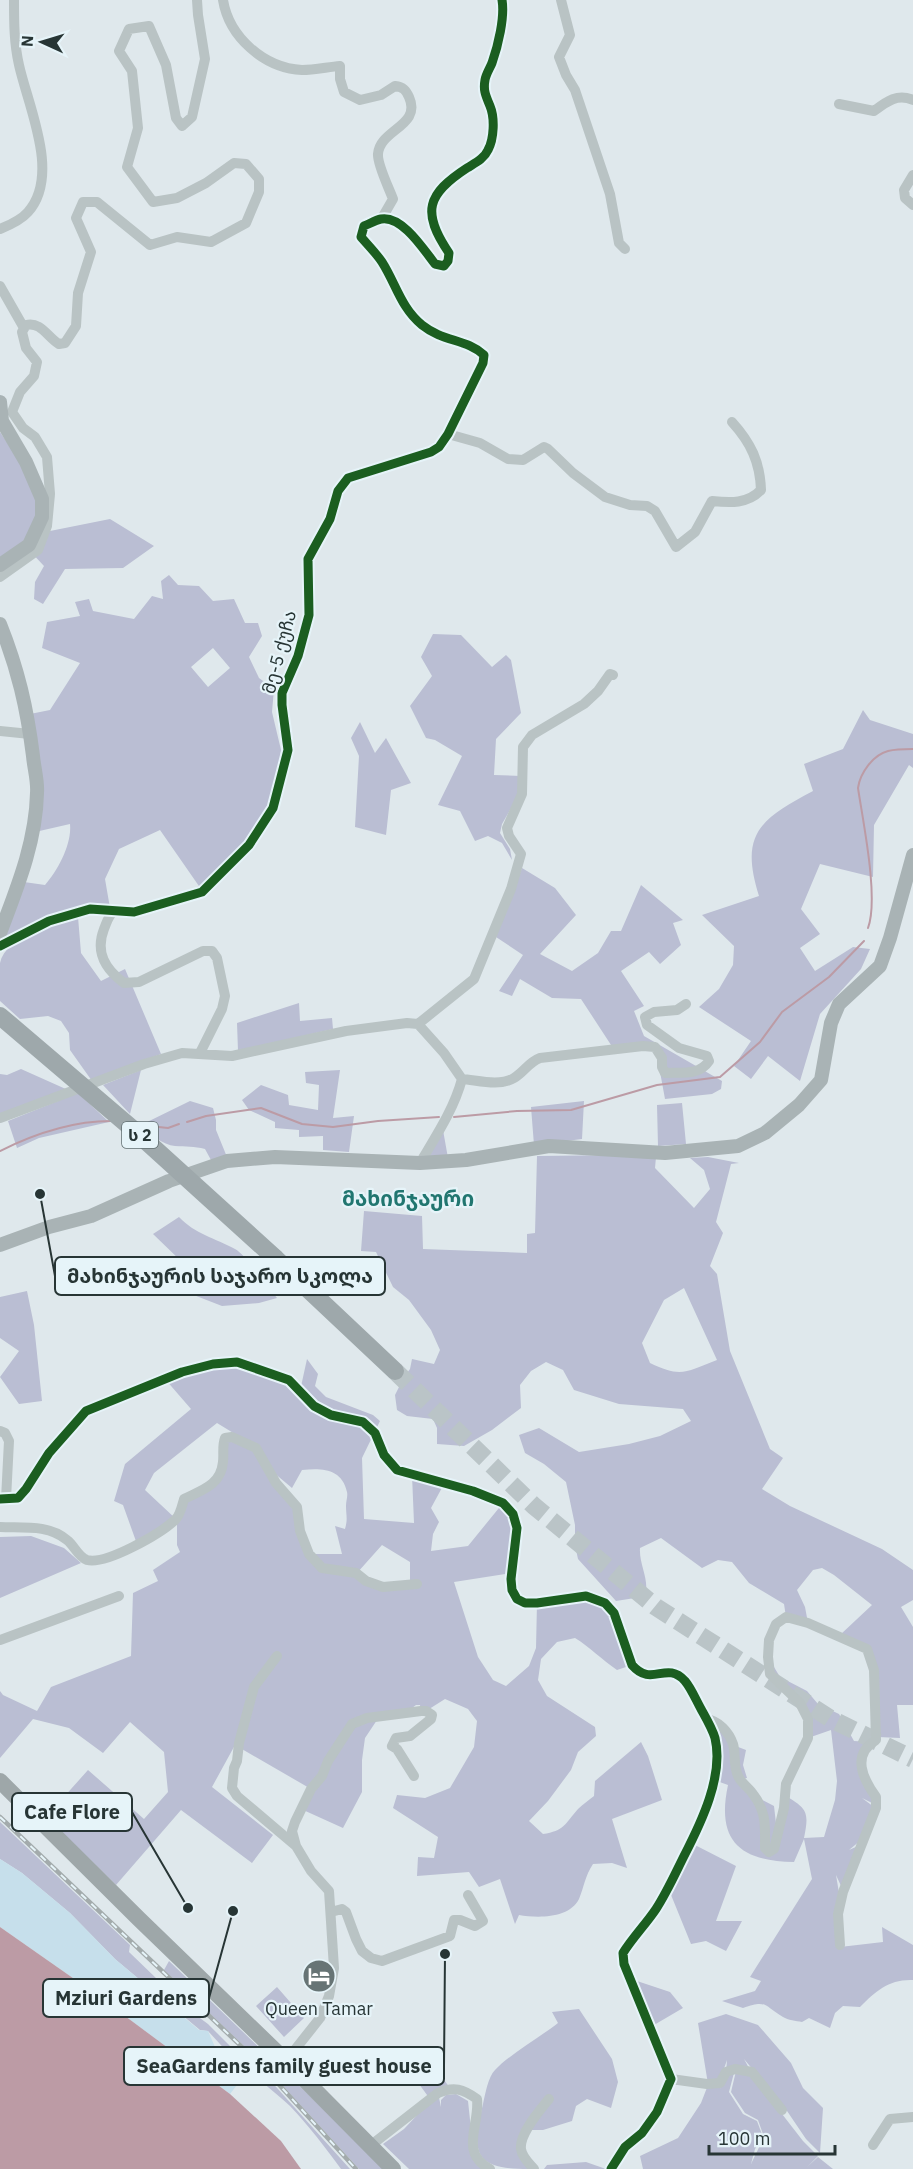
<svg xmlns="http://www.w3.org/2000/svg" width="913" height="2169" viewBox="0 0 913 2169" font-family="'IBM Plex Sans','Noto Sans Georgian',sans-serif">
<rect width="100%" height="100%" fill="#dfe8ec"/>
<path fill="#babed3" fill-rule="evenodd" d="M0,432L21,463L39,502L37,518L27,542L0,561Z
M110,519L154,546L123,568L65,569L43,604L34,599L35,582L44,566L29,550L40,533Z
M169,575L178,585L199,586L213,601L234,599L245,623H258L262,636L249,657L259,678L274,689L272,712L281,750L273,808L247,843L201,889L160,830L119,849L105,879L110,908L86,905L1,942L24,882L45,885C58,870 72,844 70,824L35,832L30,714L50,710L80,663L42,648L47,622L80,616L75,602L89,599L93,611L134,619L152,596L163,599L161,581ZM213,648L230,668L208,687L191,667Z
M433,634L461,635L492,667L506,655L511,660L521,713L496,739L494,775L521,776L519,794L502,824L500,833L510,849L512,860L502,843L488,836L475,841L460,811L438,805L462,756L435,740L426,738L410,706L432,676L421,657Z
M863,710L870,720L913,734V768L909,765L874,825L873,877L820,864L801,909L820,934L800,948L815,971L853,947L870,949L861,969L820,1014L800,1081L768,1056L751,1079L734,1066L751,1041L699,1007L719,989L733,965L734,946L702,915L759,896C739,833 761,819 813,791L804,764L843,749Z
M360,722L375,753L386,738L411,783L391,790L386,835L355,827L359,756L351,738Z
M522,868L555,888L576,915L540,954L572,971L598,953L611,931H621L641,885L683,920L673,923L681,945L660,964L649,952L621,971L644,1006L634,1011L644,1036L722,1081L721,1089L712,1094L665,1099L656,1050L613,1048L581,999L552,998L520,979L512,996L499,991L523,955L496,937Z
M78,917L81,953L101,981L125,969L161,1054L92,1081L70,1050L69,1033L61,1021L48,1016L20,1019L0,1001C0,990 0,975 0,963C6,936 54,924 78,917Z
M299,1003L300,1021L332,1018L333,1029L238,1051L237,1023Z
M21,1069L68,1090L0,1115V1074L7,1075Z
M141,1070L130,1114L103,1085Z
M340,1070L333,1118L354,1116L349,1152L323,1150V1136L299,1137V1130L275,1128V1122L249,1110L242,1100L261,1085L288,1095L289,1105L318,1110L319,1085L306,1083L305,1072Z
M78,1093L109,1122L39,1138L17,1148L8,1121Z
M190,1101L213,1108L216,1120V1130L227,1157L211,1160L205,1149C194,1146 186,1147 175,1146C163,1145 149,1134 141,1125Z
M584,1101L582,1139L534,1145L531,1107Z
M682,1103L686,1144L658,1146L657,1105Z
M443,1130L448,1158H427Z
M623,1155L656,1157L655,1168L694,1208L710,1189L704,1170L690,1158L708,1157L739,1163L731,1164L716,1222L723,1233L710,1266L717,1274L730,1351L770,1449L783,1458L762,1489L790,1506L882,1549L913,1570V1600L901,1607L913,1627V1705H897L900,1738L878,1737L868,1649L840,1635L872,1605L834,1575L822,1568L813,1570L797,1590L805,1607L808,1623L786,1617L784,1604L749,1583L732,1562L718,1560L702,1568L661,1538L640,1548C639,1564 648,1576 646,1592L635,1598L616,1601L578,1559L575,1545V1525L566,1482L544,1464L525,1453L519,1435L539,1428L579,1452L629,1444L660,1436L691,1421L683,1409L619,1404L574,1390L563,1370L546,1362L531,1371L520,1385L521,1408L492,1430L464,1446L437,1444V1428L433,1419L407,1416L397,1410L395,1395L404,1377L410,1369L412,1359L434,1364L440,1350L431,1330L409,1300L393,1287L376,1252L361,1251L364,1211L422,1216L423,1249L527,1253V1234L535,1233L537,1156ZM684,1288L717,1360C686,1372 681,1378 650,1363L642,1343L664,1300Z
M179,1217C195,1234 215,1238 235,1249C246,1255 268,1287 277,1298L259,1303L222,1306L168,1285L183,1263L153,1234Z
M27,1291L34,1325L42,1401L19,1404L0,1377L19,1351L0,1338V1297Z
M307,1359L318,1374L315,1386L326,1397L373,1415L380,1421L362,1458L364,1519L414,1523L412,1475L444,1484L431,1508L439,1522L433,1534L431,1551L468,1546L503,1503L513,1514L512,1573L454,1582L478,1657L493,1680L506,1686L529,1666L536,1648L537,1603L562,1598L605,1603L632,1665L617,1670C602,1660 590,1647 575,1638L557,1642L541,1659L538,1680L547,1696L595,1727L596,1736L578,1752L571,1770L548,1801L529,1821L543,1834C564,1831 565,1824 578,1809C583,1804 589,1800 594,1796L595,1781L641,1742L648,1756L662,1800L612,1819L627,1868L612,1863L593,1864C585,1876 584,1887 579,1899C569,1919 537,1918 519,1915L515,1924L500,1879L479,1887L469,1872L417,1876L418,1857L434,1858L438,1837L393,1808L397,1795L425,1798L450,1788L474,1747L477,1721L468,1709L445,1699L426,1711H421L420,1705H416L404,1714L377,1720L365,1738L362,1760V1792L343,1828L301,1809L311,1789L235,1745L212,1787L273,1835L252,1863L181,1810L116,1885L46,1817L88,1770L144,1819L168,1792L164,1752L130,1722L103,1753L69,1728L33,1719L0,1758V1691L3,1695L37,1711L51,1687L131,1656L133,1593L158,1581L153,1570L180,1552L177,1545V1520L137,1544L123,1505L114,1501L125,1464L191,1409L165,1379L224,1363L289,1380L300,1391ZM217,1423L235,1434L223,1445L213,1485L184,1499L176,1519L145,1490L154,1473ZM267,1467L292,1488L302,1470C321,1468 342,1468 347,1492C348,1496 346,1501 346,1506C346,1515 348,1519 345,1529L335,1526L342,1554H309L288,1495ZM382,1545L410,1562V1585L366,1581L357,1573Z
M31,1536L64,1548L81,1563L0,1598V1537Z
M768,1657L780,1677L807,1691L818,1704L839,1714L854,1741L869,1742L861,1757L874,1804L862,1798L874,1807L861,1840L849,1850L858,1846L842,1888L836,1875L839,1893L840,1947L883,1942L882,1927L913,1945V1980C889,1979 876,1991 860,2007L843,2006L835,2013L830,2028L809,2018L802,2022C796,2021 788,2020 783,2017C764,2006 767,1999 743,2008L722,2001L755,1991L761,1981L750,1977L812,1879L804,1839L794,1862C740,1861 716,1841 728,1785L714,1780L715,1736L723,1728L733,1745L746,1750L743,1765L747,1778L740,1779L755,1796L774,1806L777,1832L786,1796C808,1809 809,1813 804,1838L824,1837L835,1800L837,1781L831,1730L808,1738V1719L770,1674Z
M0,1822L130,1945L129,1952L157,1979L177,1994L189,2010L208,2024L240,2056L244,2064L243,2066L231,2056L208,2031L200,2030L115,1959L70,1913L22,1873L0,1859Z
M691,1843L736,1866L716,1921H742L726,1951L706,1941L691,1944L669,1890Z
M169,1961L386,2169H359L263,2064L164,1970Z
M634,1980L670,1992L683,2008L654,2025Z
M277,1987L304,2018L284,2037L256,2006Z
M579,2009L612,2059L618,2082L611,2108L587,2099L576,2106L572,2121L543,2130H522L529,2169C474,2169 471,2154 483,2104C485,2095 488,2077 495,2070C510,2054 540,2037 558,2023L552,2012Z
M726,2014L758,2025L791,2063L803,2088L823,2108L820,2153L806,2139L785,2108L744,2059L750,2070L735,2069L729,2092L743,2114L757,2121L763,2137L755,2149L751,2164L764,2137L758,2120L745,2113L731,2092L736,2071L751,2074L803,2141L818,2156L807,2167L818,2157L833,2169H643L640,2156L678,2138L701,2103L708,2085H720L721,2089L720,2084L726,2073L727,2060L719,2083L708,2084L698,2023Z
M423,2052L450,2088L438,2093L441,2107V2100L446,2095L456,2094L468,2101L473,2148L490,2169H409L383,2144L404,2129L434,2097L430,2099L405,2065Z
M259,2068L350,2169H341C325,2147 309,2126 290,2106C278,2094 262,2084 252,2070Z
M586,2162L606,2169H544L547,2165Z"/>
<path fill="#c6dfeb" d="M0,1859L22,1873L70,1913L115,1959L199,2030L208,2031L215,2047L216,2056L243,2077L230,2094L90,1990L0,1927Z"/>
<path fill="#bc9ba5" d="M0,1927L90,1990L230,2094L281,2141L301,2169H0Z"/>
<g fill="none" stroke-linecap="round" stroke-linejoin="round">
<path stroke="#bc9ba5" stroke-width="2" d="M868,928C879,898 863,822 858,788C860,773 873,755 888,751C896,749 905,749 913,749
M454,1117L517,1111L571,1110L657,1085L720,1077L760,1042L782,1012L829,977L864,941
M187,1122L206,1116L261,1108L302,1124L333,1127L378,1121L439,1117
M140,1125L168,1128L179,1124
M0,1151C34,1134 73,1121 111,1121"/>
<path stroke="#bac4c7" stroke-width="18" stroke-dasharray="18 9" stroke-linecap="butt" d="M395,1371L534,1506L656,1607L831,1719L913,1759"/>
<path stroke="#b9c3c4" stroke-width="10" d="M223,0C229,37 264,68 302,70C314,70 328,67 340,66V79L344,92L360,100L381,95L395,86C403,87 406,90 409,97C422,126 380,129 378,154C377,164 389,188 393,199L382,218
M561,0L570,35L559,57L566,75L575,90L610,194L619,243L625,249
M839,104L874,111C886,102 897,93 913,100
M913,175L904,190L905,198L913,205
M0,229C10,225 21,220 28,212C61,175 28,106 19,65C14,43 14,22 14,0
M0,286L24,328
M448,434L480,443L508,459L523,460L544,447L548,449L573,473L605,497L630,505L647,506L655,511L676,547L695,532L712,501C730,503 748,504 761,490C760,462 751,443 732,422
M0,577L38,550L47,526L50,494L47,457L35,437L23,428L12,412L20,392L34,376L37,362L26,348L22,332L26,325C41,321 48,338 59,344L65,343L76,326L78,293L91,252L76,218L83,202H97L150,245L177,237L211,242L246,223L259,192V179L246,164L234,163L206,183L177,198L153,202L127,167L138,128L132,71L119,51L129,29L149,26L166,65L176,118L182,126L192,117L205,59L198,15L197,0
M0,731L30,734
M114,911C108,916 107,922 104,929C95,952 105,969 124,983L139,982L203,951H212L217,958L225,996L222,1009L200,1053
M0,946L49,921L90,909L134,912L202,892L249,845L273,808L288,750L282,705V693L298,656L309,615L308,559L330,519L338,491L348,478L431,452L439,447L448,434L483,363L484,355C467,339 443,342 422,325C401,308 396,284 382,262C376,253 368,245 361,237L364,226C369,224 376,220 381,219C402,215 424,250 435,264L444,266L448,261L449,253C421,212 427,194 467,168C475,163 484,159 488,150C494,139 495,118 490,106C486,96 483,91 485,80C486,74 490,68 492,63C498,46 505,17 502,0
M418,1024L474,979L511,889L521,854L509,836L507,828L522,794L523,747L532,735L584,704L598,691L610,674L613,675
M0,1118L144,1064L182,1053L232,1056L346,1031L407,1023L418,1024L444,1053L462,1079C477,1080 499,1087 514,1078C524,1072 529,1062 540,1058L643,1046L655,1047L662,1058V1067L665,1073C682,1072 699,1076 709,1061L707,1056L679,1048L647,1025L645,1017L654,1012L677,1010L686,1004
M420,1163C436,1136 454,1109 462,1079
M0,1431L5,1433L9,1441L6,1499
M0,1499L18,1498L26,1489L49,1453L86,1411L182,1372L213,1364L237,1362L289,1380L314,1406L331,1415L363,1422L375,1433L384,1455L397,1470L473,1491L503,1503L513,1514L517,1528L511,1579L512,1590L517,1599L525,1603H537L586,1596L605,1603L614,1613L632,1665C652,1688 666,1660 685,1681C691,1688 696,1700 701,1709C706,1718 712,1728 715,1738C724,1776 701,1823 684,1856C675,1874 667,1892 656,1909C646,1924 633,1937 623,1953L624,1964L671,2079L657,2112L642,2133L625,2147L611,2169
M0,1527C23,1528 48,1524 67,1540C74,1545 78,1557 87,1560C106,1565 160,1534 175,1520C180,1516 182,1506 184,1499C202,1490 221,1485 223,1462C224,1453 222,1446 225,1438L232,1437L256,1448L276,1483L297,1507L300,1531L309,1554L322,1568L356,1573L366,1581L383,1587L417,1584
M0,1640L119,1596
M277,1656L254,1687L239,1743L237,1761L234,1768L232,1788L237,1796L296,1846
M706,1719C719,1721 729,1732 733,1744C736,1754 733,1765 738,1776C741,1783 749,1788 753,1794C767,1812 765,1828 765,1848L769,1852L774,1849L784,1808L786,1784L808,1738V1719L800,1703L770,1674L768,1657L769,1640L776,1624L786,1617L808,1623L867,1649L874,1670L876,1740C851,1755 863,1779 876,1797V1808L843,1892L838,1914L840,1945
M331,1912L342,1909L346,1912L356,1939L362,1951L371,1958L382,1961L450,1936L454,1920H460L475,1926L483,1921L468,1895
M286,2061L320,2018L329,1996L334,1968L329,1891L311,1871L296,1846L292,1831L295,1822L311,1789L322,1776L328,1761L352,1724L367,1718L421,1711H426L432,1715L431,1719L410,1736L396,1738L392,1746L397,1749L414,1776
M671,2079L707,2084L720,2083L726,2072L735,2069L752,2072L782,2110
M873,2145L890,2119L913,2117
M370,2146L438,2093C454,2086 463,2089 477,2099C480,2125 459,2153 490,2169
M534,2169C529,2163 522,2157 521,2149C519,2134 540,2110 549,2099"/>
<path stroke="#a9b3b5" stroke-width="14" d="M0,402L2,421L26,462L42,499V517L29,545L0,565
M0,624C18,669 27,708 33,756C34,768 38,781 37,793C36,842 17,888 0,933
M0,1245L49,1227L91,1216L169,1181L227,1161L275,1157L420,1163L466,1160L549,1146L665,1153L738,1146L765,1133L799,1105L821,1080L831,1023L839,1004L880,966L890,938L913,855"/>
<path stroke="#9ea7a9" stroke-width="16" d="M0,1781L139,1919L286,2061L393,2169"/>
<path stroke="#9ea8ab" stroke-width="18" d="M275,1258L395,1371"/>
<g stroke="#a3abac" stroke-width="4.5">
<path id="rail" d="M0,1817L262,2066L356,2169"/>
</g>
<use href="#rail" stroke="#e6f4f9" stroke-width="2" stroke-dasharray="7" stroke-linecap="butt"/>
<path stroke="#9ea8ab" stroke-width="18" d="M0,1016L135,1131L275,1258"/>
<g stroke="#e6f4f9" stroke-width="13">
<path id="cycleway" d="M0,946L49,921L90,909L134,912L202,892L249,845L273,808L288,750L282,705V693L298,656L309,615L308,559L330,519L338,491L348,478L431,452L439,447L448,434L483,363L484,355C467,339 443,342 422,325C401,308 396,284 382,262C376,253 368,245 361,237L364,226C369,224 376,220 381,219C402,215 424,250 435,264L444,266L448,261L449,253C421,212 427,194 467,168C475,163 484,159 488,150C494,139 495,118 490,106C486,96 483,91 485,80C486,74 490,68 492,63C498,46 505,17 502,0
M0,1499L18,1498L26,1489L49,1453L86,1411L182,1372L213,1364L237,1362L289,1380L314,1406L331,1415L363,1422L375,1433L384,1455L397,1470L473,1491L503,1503L513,1514L517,1528L511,1579L512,1590L517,1599L525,1603H537L586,1596L605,1603L614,1613L632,1665C652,1688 666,1660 685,1681C691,1688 696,1700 701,1709C706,1718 712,1728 715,1738C724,1776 701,1823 684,1856C675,1874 667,1892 656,1909C646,1924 633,1937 623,1953L624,1964L671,2079L657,2112L642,2133L625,2147L611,2169"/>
</g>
<use href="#cycleway" stroke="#1b5e20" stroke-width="9"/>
</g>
<defs>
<g id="hotel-disc" transform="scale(1.725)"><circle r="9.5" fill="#677475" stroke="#e6f4f9"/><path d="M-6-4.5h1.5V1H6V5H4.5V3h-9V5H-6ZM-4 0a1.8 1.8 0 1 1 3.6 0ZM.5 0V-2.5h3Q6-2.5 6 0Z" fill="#fff"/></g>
</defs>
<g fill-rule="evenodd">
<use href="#hotel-disc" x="319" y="1976"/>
</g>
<g text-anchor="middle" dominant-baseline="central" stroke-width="4.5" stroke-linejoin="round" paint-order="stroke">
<rect fill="#e6f4f9" stroke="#606e70" stroke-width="1.5" x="122" y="1122" width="36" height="26" rx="4.5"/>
<g font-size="16" font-weight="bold" fill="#273535">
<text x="140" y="1135">ს 2</text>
</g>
<g font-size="18" fill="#273535" stroke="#e6f4f9">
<text transform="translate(279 652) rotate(-75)">მე-5 ქუჩა</text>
</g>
<g font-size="18" fill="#273535" stroke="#e6f4f9">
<text x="319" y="2008">Queen Tamar</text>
</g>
<g font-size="21" font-weight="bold" fill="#217670" stroke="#e6f4f9">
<text x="408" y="1198">მახინჯაური</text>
</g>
</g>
<path fill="none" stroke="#273535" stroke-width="2" d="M40 1194L55 1276M188 1908L132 1812M233 1911L209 1998M445 1954L444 2066"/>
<g fill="#273535" stroke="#e6f4f9" stroke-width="2">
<circle cx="40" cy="1194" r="6"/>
<circle cx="188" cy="1908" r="6"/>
<circle cx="233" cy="1911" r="6"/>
<circle cx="445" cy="1954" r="6"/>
</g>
<g fill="#e6f4f9" stroke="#273535" stroke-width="2">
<rect x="55" y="1257" width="330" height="38" rx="6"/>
<rect x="12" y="1793" width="120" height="38" rx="6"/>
<rect x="43" y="1979" width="166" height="38" rx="6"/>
<rect x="124" y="2047" width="320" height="38" rx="6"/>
</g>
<g font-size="20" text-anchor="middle" font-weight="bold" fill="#273535">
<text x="220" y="1283">მახინჯაურის საჯარო სკოლა</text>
<text x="72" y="1819">Cafe Flore</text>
<text x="126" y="2005">Mziuri Gardens</text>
<text x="284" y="2073">SeaGardens family guest house</text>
</g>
<g transform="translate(42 42) rotate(274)" stroke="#e6f4f9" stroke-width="4.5" paint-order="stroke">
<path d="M0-4.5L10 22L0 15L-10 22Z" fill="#273535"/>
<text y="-9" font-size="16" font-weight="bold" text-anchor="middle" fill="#273535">N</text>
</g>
<path d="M709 2145v9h126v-9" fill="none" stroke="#273535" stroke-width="3"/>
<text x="718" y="2145" font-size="18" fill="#273535" stroke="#e6f4f9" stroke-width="4.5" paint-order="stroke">100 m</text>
</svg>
